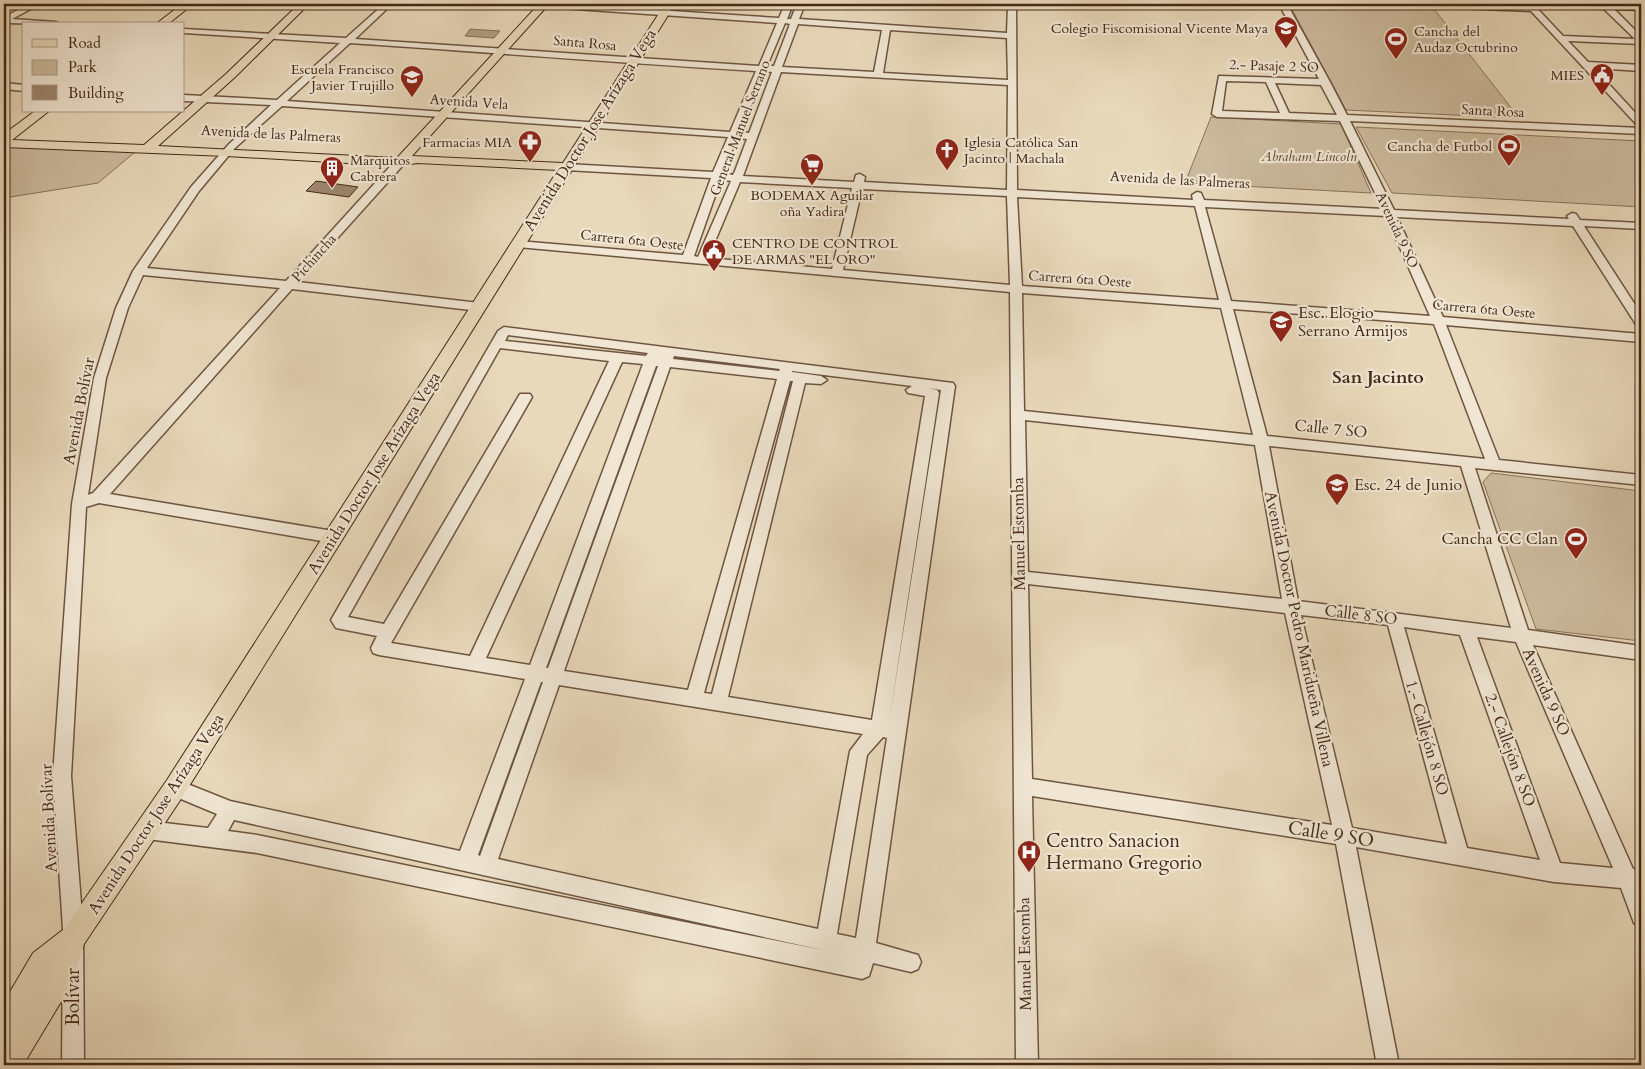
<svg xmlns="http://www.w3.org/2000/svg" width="1645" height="1069" viewBox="0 0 1645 1069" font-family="Cardo,serif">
<rect width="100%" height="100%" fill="#e8d9bb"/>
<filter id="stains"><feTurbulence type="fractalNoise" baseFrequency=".004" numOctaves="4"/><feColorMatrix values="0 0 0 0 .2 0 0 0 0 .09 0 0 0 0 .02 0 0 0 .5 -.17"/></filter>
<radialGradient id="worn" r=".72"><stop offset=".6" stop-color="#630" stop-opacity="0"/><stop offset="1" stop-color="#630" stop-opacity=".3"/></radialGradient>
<path fill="#ccbb9f" stroke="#88725b" d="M1289,4L1434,9L1519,118L1346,110Z
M1211,117L1341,124L1371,193L1185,183Z
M1356,127L1641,141V207L1392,193Z
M5,146L135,152L98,183L4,198Z
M1491,473L1641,491V641L1536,629L1483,482Z"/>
<path fill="#b19d83" stroke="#866f58" d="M470,29L500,31L494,38L465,36Z"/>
<path fill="#9a856c" stroke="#452917" d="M316,181L358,187L349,197L306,191Z"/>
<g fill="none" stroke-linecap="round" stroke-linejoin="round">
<g stroke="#6e5540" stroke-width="3">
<path id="minor" d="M30,4H40L12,19L56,22L60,24L4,23V17Z
M384,4H392L355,39L759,66L777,23L531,6L527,4H563L779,18L785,4H793L787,19H791L797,4H805L799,19L1007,33L1008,4H1016L1017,190L1193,200L1192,195L1197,192L1201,193L1204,200L1383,209L1340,121L1217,117L1212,114L1219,76L1319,79L1279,4H1287L1330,82L1347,115L1641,128V134L1350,121L1394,210L1569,219L1567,216L1572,213L1576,214L1580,220L1641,223V229L1584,226L1641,314V327L1637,326L1573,226L1397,217L1443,317L1641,334V342L1446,325L1499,460L1641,475V485L1475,468L1528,630L1641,646V660L1533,645L1633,869L1641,870V926L1634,923L1621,888L1554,882L1356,847L1399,1065H1377L1336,844L1032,796L1038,1065H1016L1010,292L518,247L512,244L518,241L683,255L711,178L566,170L561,167L566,164L713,172L728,137L282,106L235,148L199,191L147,268L286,281L396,160H404V164L298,282L479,303L485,307L479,311L292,289L110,494L333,531L338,533L341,537L338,541L333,543L99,503L86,507L71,776L83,929L84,1065H62L63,929L53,776L72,504L94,378L116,308L133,271L191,187L229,144L271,105L184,101V95L277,100L340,43L184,33V29L346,38ZM785,23L790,24L774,66H767ZM798,24L882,30L874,72L782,67ZM890,30L1007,38L1008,80L883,73ZM350,43C485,52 621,63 756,71L730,132L287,101ZM765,71L772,72L749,133L740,132ZM781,72L1008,85L1007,190L864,182L865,177L860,174L856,175L854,182L743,176ZM1226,81L1266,82L1280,113L1222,111ZM1275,83L1321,85L1337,115L1289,113ZM737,138L747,139L735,171L733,175L723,173ZM721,179L731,181L698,257L694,256ZM740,182L852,188L832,269L708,258ZM862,189L1007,196L1010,285L843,270ZM1017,197L1195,206L1219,300L1022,286ZM1205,207L1386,216L1430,316L1231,301ZM143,275L280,288L93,493L88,495L106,378L128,308ZM1022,293L1221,308L1253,435L1024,411ZM1233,309L1434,324L1485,459L1267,436ZM1025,420L1255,445L1282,599L1028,572ZM1269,446L1461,466L1511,628L1298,601ZM1028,584L1285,613L1332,825L1032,779ZM1301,615L1388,625L1447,844L1352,828ZM1404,627L1460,635L1540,860L1467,848ZM1477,637L1516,642L1613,868L1560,863Z
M1394,4L1527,6L1525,4H1533L1563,36L1635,39L1604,9L1552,6L1548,4L1641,6V10L1614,9L1641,36V44L1568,41L1588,62L1641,65V71L1594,68L1641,119V127L1638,126L1531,11L1398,6Z
M4,83L24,85V91L4,89Z
M504,327L953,383L955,386L876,943L918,955L921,962L918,969L911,972L873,963L869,976L862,979L257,853L147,839L140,837L138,830L140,823L147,821L208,828L217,814L169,794L166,788L169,782L175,779L230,801L460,851L525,679L379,655L373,653L371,648L377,636L336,628L331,620L498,331ZM508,335L648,353L646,356L505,341ZM500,348L609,361L470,656L391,643L532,397L530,394H520L384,624L348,617ZM674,356L780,369L779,371L673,359ZM622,362L643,364L530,665L486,658ZM656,366H658L548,668H546ZM670,367L777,379L688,690L564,671ZM792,371L912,386L906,390L908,393L925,396L872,720L728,697L805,383L821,384L827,380L821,376L792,372ZM790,381H793L712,694L704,693ZM928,388L941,390L889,723L939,393L937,390ZM541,682H543L480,856L478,855ZM559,685L863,734L850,751L818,929L498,859ZM883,737L887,738L856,938L837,934L867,755ZM234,820L827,951L257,835L228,831Z"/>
</g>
<g stroke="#452917" stroke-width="2">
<path id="major" d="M182,4H193L168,24H156Z
M299,4H309L234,78L158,146L397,158L539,4H549L412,156L563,163L665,4H675L183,796L84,944L71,985L23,1065H4V1045L7,1039L4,1040V1002L33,953L64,929L167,780L558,170L417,163L400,166L226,156L4,147V134L35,111H49L12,140L144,145L226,74Z"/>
</g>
<use href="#minor" fill="#f0e6d3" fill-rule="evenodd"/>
<use href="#major" fill="#e8d9bb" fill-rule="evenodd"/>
</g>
<defs>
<g id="school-pin" transform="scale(1.25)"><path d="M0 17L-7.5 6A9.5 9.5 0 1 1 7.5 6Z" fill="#8f2418" stroke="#f0e6d3"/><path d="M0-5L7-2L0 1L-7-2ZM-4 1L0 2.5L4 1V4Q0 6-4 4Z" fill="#fff"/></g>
<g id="stadium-pin" transform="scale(1.25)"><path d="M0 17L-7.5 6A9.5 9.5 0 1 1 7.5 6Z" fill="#8f2418" stroke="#f0e6d3"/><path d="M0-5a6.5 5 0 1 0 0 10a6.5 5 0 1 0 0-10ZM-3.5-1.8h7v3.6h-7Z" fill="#fff"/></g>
<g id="civic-pin" transform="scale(1.25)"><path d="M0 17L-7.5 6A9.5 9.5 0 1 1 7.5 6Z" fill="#8f2418" stroke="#f0e6d3"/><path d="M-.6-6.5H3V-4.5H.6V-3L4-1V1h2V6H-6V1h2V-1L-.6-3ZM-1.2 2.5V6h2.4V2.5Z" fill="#fff"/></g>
<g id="pharmacy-pin" transform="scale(1.25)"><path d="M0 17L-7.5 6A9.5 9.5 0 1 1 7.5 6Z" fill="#8f2418" stroke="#f0e6d3"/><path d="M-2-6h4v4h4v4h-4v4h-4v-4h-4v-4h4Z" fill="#fff"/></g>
<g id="church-pin" transform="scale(1.25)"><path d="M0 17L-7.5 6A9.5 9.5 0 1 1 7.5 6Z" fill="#8f2418" stroke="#f0e6d3"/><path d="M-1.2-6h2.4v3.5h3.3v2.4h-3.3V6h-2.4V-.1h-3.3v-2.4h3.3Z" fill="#fff"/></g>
<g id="supermarket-pin" transform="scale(1.25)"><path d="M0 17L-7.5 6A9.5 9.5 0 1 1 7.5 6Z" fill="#8f2418" stroke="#f0e6d3"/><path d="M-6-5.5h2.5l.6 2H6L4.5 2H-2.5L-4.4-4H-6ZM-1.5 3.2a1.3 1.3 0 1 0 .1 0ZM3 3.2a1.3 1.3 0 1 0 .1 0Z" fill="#fff"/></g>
<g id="building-pin" transform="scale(1.25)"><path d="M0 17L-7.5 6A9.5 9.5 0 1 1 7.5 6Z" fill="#8f2418" stroke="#f0e6d3"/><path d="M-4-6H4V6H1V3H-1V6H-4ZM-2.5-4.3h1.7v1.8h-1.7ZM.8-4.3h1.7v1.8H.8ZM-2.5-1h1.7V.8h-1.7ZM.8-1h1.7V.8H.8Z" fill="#fff"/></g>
<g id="hospital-pin" transform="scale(1.25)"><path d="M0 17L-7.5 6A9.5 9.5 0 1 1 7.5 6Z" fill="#8f2418" stroke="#f0e6d3"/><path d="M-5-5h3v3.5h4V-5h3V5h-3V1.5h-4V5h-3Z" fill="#fff"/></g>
</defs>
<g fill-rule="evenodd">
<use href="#school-pin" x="1286" y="28"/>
<use href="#stadium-pin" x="1396" y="39"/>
<use href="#civic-pin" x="1602" y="75"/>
<use href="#school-pin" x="412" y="77"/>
<use href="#pharmacy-pin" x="530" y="142"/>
<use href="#stadium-pin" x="1509" y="146"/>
<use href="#church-pin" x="947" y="150"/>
<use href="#supermarket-pin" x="812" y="165"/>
<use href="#building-pin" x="332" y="168"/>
<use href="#civic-pin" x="714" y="251"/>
<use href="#school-pin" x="1281" y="322"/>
<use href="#school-pin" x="1337" y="485"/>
<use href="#stadium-pin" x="1576" y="539"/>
<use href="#hospital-pin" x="1029" y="852"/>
</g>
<g text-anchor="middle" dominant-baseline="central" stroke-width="4.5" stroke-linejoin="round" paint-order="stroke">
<g font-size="14" fill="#452917" stroke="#f0e6d3" text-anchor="end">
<text x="1268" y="28">Colegio Fiscomisional Vicente Maya</text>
<text x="1414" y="31" text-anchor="start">Cancha del<tspan x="1414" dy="16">Audaz Octubrino</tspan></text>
<text x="394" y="69">Escuela Francisco<tspan x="394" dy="16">Javier Trujillo</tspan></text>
<text x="1584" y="75">MIES</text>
<text x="512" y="142">Farmacias MIA</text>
<text x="964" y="142" text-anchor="start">Iglesia Católica San<tspan x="964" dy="16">Jacinto | Machala</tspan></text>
<text x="1492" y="146">Cancha de Futbol</text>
<text x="350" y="160" text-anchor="start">Marquitos<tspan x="350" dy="16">Cabrera</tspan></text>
<text x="812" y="195" text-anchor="middle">BODEMAX Aguilar<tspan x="812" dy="16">oña Yadira</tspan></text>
<text x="732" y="243" text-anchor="start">CENTRO DE CONTROL<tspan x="732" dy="16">DE ARMAS "EL ORO"</tspan></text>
</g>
<g font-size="14" fill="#452917" stroke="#f0e6d3">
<text transform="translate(585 43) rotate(5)">Santa Rosa</text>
<text transform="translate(1274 66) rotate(2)">2.- Pasaje 2 SO</text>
<text transform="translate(469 102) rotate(4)">Avenida Vela</text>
<text transform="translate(1493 111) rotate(3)">Santa Rosa</text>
<text transform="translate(740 128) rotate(-69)">General Manuel Serrano</text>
<text transform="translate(271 134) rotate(3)">Avenida de las Palmeras</text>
<text transform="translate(1180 180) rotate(3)">Avenida de las Palmeras</text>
<text transform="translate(1397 230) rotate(65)">Avenida 9 SO</text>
<text transform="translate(632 240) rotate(6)">Carrera 6ta Oeste</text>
<text transform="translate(314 258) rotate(-48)">Pichincha</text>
<text transform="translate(1080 279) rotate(4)">Carrera 6ta Oeste</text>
<text transform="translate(1484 309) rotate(5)">Carrera 6ta Oeste</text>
</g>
<g font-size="14" font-style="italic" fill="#604632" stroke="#f0e6d3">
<text x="1309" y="156">Abraham Lincoln</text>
</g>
<g font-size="16" fill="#452917" stroke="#f0e6d3">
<text transform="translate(590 130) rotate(-58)">Avenida Doctor Jose Arízaga Vega</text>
<text transform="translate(79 411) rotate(-79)">Avenida Bolívar</text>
<text transform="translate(1331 429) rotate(6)">Calle 7 SO</text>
<text transform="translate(374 473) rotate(-58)">Avenida Doctor Jose Arízaga Vega</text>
<text transform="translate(1019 534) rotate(-91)">Manuel Estomba</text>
<text transform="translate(1361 615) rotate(7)">Calle 8 SO</text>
<text transform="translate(1299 629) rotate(78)">Avenida Doctor Pedro Maridueña Villena</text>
<text transform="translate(1546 692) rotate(66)">Avenida 9 SO</text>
<text transform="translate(1427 738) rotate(74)">1.- Callejón 8 SO</text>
<text transform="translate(1510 750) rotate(70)">2.- Callejón 8 SO</text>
<text transform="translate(156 814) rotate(-57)">Avenida Doctor Jose Arízaga Vega</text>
<text transform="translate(49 818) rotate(-93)">Avenida Bolívar</text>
<text transform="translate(1025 954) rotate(-91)">Manuel Estomba</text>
</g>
<g font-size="16" fill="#452917" stroke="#f0e6d3" text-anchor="start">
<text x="1298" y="313">Esc. Elogio<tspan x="1298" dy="18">Serrano Armijos</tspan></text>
<text x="1354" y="485">Esc. 24 de Junio</text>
<text x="1558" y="539" text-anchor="end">Cancha CC Clan</text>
</g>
<g font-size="18" font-weight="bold" fill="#452917" stroke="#f0e6d3">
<text x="1378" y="377">San Jacinto</text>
</g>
<g font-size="19" fill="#452917" stroke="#f0e6d3">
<text transform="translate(1331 834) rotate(9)">Calle 9 SO</text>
<text transform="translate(73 997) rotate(-90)">Bolívar</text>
</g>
<g font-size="19" fill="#452917" stroke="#f0e6d3" text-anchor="start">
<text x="1046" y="841">Centro Sanacion<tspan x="1046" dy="22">Hermano Gregorio</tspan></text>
</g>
</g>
<rect width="1645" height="1069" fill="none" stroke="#e8d9bb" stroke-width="20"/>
<rect x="5" y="5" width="1635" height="1059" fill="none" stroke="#452917" stroke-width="2.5"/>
<rect x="10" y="10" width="1625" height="1049" fill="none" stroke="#452917"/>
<rect x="22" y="22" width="162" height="90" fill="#f0e6d3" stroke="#ac9a88"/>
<rect x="32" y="39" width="25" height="8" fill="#e8d9bb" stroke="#ac9a88"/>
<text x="68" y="48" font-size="15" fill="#452917">Road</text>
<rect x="32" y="60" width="25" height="15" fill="#ccbb9f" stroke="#ac9a88"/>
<text x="68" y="72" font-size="15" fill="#452917">Park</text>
<rect x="32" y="85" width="25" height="15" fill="#9a856c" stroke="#ac9a88"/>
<text x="68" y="98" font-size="15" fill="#452917">Building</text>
<rect width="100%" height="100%" filter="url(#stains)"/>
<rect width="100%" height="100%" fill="url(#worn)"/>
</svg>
